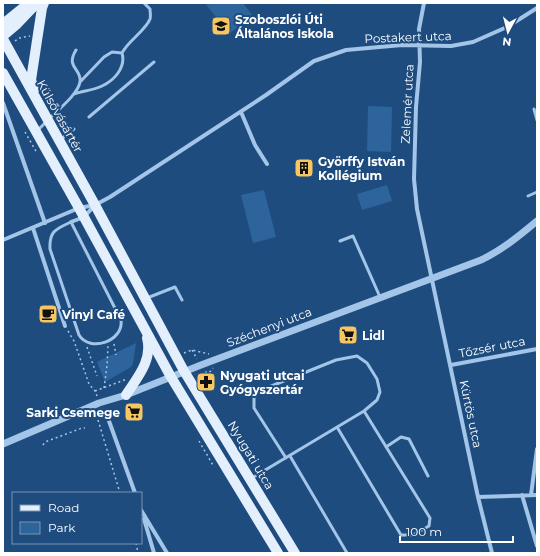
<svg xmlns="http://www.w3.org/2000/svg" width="540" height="556" viewBox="0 0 540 556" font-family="Montserrat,sans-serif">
<rect width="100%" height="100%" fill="#1e4c7f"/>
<path fill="#2d649c" d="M205,3H243L253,16L229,34Z
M368,106L392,107L391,152L367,151Z
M387,185L392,201L362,210L357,194Z
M264,190L276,237L253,243L241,195Z
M136,343L133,364L131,367L105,382L97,362Z"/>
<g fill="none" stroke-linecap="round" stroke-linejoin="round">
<path stroke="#a2c5e8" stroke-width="1.5" stroke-dasharray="2 3" stroke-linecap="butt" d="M15,41L19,38L30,36
M25,132L37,153
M68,331L74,341L89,384L95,391L97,396
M114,344L116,355
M87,347L97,376
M192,350L197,359
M184,353L192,350L209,354
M205,372L209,373L213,368
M104,388L107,366L108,346
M95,391L127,379
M102,409L105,417
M98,420L120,493
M199,441L214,467
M43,445L45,442L82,428H85
M136,543L138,553"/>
<path stroke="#a2c5e8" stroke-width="3" d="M122,53C128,41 146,30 150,19C151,16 150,12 150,9L144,3
M74,94C83,91 94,90 102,86C115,80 126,67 122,53L112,52L104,57L80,82
M534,109L537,120
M89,117L154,62
M50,118C58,110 78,94 80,82C82,68 65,68 76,50
M37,131L46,122
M60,140L74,129
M528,196L537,192
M71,222L121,320C124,341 90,353 79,335L50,249C49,231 56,229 71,222Z
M340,241L353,236L380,297
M147,298L175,287L182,300
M337,427L401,535H413L429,526L430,518L364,411
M386,447L401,437L409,439L428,476
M290,456L347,553
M252,478L364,411L377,400L380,392L377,379L367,363L357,356L336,360L259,391L254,398V408L286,458"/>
<path stroke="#a2c5e8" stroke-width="4" d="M424,3L419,29L420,62L416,107L414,179L417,209L478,497L492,553
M3,103L45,223
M241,112L255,145L267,164
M71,222L84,217L95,205
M33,228L65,326
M3,240L79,208L95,205L110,197L266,95L314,61L346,50L402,45L451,46L473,42L507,27L537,8
M451,365L537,349
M109,421L135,493
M522,495L537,546
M531,495L537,449
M478,497L537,495
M141,510L167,553
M144,519L154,553"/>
<path stroke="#a2c5e8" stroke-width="7" d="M3,444L99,403L126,395L201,365L481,260C502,250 519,236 537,221"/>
<path stroke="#e4effe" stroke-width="10" d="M3,24L29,3
M3,36L16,25L37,3
M3,39L95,205L184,371L295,553
M3,73L79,208L171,377L278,553
M34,90L31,80L38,34L42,8L44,3
M126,395C137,378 153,360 147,338"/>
</g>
<defs>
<g id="school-square" transform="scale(1)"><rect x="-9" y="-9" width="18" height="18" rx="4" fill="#f8c661" stroke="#1e4c7f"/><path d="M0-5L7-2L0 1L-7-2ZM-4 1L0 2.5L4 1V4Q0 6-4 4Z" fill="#111"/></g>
<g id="building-square" transform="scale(1)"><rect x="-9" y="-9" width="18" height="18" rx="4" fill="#f8c661" stroke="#1e4c7f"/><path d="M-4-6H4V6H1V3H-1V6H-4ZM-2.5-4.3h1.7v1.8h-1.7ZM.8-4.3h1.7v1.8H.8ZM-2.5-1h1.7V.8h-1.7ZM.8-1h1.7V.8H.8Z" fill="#111"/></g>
<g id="cafe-square" transform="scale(1)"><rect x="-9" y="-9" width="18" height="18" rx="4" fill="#f8c661" stroke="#1e4c7f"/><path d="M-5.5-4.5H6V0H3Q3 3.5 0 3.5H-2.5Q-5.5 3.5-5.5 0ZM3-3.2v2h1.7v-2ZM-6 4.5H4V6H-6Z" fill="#111"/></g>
<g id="supermarket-square" transform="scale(1)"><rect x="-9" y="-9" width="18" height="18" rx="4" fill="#f8c661" stroke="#1e4c7f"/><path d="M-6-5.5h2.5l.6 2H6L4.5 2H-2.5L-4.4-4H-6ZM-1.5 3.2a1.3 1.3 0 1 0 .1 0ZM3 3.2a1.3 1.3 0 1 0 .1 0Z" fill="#111"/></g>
<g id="pharmacy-square" transform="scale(1)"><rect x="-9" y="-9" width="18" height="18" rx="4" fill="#f8c661" stroke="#1e4c7f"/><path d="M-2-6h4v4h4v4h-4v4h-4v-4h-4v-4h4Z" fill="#111"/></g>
</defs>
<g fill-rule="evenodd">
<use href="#school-square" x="221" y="26"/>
<use href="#building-square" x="304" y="168"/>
<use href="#cafe-square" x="48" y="314"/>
<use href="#supermarket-square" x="348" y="335"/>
<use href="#pharmacy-square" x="206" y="382"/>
<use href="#supermarket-square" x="134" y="412"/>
</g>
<g text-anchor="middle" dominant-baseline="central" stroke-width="4" stroke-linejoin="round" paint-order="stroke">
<g font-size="12" font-weight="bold" fill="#fff" stroke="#1e4c7f" text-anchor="start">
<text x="235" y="19">Szoboszlói Úti<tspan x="235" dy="14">Általános Iskola</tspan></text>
<text x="318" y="161">Györffy István<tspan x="318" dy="14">Kollégium</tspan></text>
<text x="62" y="314">Vinyl Café</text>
<text x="362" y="335">Lidl</text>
<text x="220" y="375">Nyugati utcai<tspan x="220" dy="14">Gyógyszertár</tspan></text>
<text x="120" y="412" text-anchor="end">Sarki Csemege</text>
</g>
<g font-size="12" fill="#fff" stroke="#1e4c7f">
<text transform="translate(408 37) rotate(-2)">Postakert utca</text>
<text transform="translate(407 104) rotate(-87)">Zelemér utca</text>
<text transform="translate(60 116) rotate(61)">Külsővásártér</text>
<text transform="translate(269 327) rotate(-21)">Széchenyi utca</text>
<text transform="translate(492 347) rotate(-11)">Tőzsér utca</text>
<text transform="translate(471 414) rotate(78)">Kürtös utca</text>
<text transform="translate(251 455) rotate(59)">Nyugati utca</text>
</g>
</g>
<rect width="540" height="556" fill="none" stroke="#ffffff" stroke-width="8"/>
<rect x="12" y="492" width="130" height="52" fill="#1e4c7f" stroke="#7894b2"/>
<rect x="20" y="505" width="20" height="6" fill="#e4effe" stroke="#7894b2"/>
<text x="48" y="512" font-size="12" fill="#ffffff">Road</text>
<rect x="20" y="522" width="20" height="12" fill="#2d649c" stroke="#7894b2"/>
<text x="48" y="532" font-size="12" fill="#ffffff">Park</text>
<g transform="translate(508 32) rotate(187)" stroke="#1e4c7f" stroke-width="3" paint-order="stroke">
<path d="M0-3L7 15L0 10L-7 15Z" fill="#ffffff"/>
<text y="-6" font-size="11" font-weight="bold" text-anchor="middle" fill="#ffffff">N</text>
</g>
<path d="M400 536v6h113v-6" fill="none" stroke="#ffffff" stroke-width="2"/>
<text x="406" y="536" font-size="12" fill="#ffffff" stroke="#1e4c7f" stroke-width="3" paint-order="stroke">100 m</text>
</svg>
